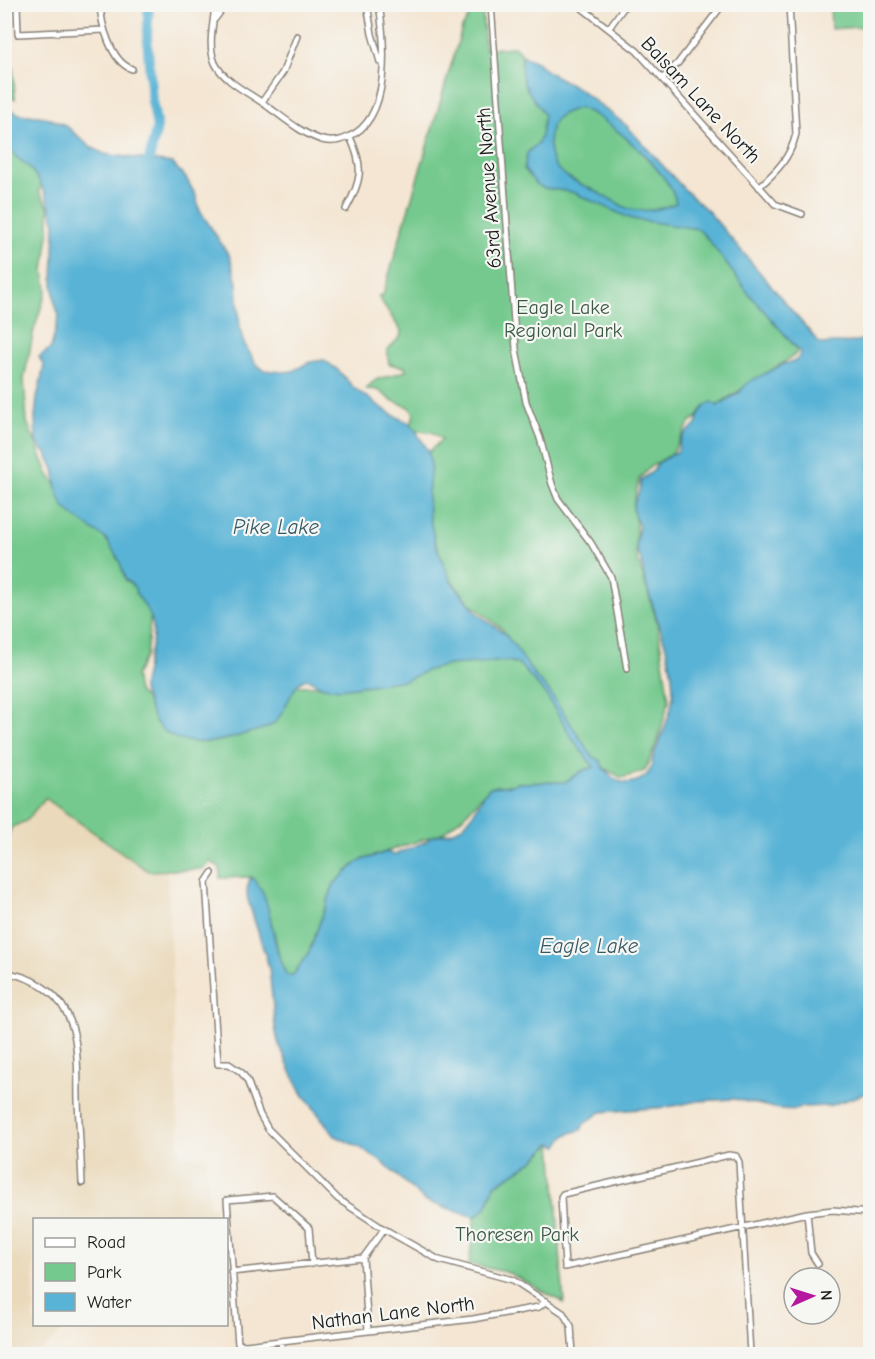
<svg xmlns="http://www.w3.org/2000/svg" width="875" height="1359" viewBox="0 0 875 1359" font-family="'Comic Neue',sans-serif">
<rect width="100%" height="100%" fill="#f6f6f2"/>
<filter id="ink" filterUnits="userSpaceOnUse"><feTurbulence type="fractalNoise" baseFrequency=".0167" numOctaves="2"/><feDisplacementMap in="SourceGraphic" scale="12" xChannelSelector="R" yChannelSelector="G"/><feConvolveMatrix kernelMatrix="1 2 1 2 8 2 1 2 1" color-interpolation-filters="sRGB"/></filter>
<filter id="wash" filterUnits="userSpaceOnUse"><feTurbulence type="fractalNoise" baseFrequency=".008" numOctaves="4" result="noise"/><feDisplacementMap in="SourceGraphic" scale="24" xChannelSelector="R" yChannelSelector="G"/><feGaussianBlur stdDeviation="1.35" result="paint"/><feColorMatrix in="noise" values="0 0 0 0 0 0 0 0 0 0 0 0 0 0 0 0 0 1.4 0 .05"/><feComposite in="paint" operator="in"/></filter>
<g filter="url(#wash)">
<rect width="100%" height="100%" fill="#f4e6d3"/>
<path fill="#ead9ba" d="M4,769L148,871L167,870L180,1156L206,1157L209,1207H214L215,1219L34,1220V1324L68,1325L38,1354H5Z"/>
<path fill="#74c98e" stroke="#487255" stroke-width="1.5" d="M476,5H482L485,49L514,47L553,83L634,142L688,202L703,233L798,350L794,356L690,422L672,454L650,467L639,479L633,506L636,525V554L657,622L669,700L659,737L645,771L622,778L604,768L584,770L565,782L518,783L512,785L490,787L464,816L442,833L359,861L334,884L309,952L293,975H287L281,966L273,928L251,877L220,878V867L210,862L202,869L148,871L45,798L26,821L12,827L5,842V129L45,178L39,191L49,208V234L44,271L47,289L34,330L24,379L27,422L49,475L60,490L114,539L117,558L127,567L125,580L142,590L152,606L146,656L135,675L138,692L162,716L289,690L297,686L340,685L509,640L503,630L471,604L442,569L438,548L422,514L418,463L442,439L432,432L414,431L411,426L414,413L409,407L391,400L378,390L366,389L375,380L406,371L405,367L389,364L387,350L400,337L401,331L378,296L383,295L462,28Z
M830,5H870V26L831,29Z
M5,39H13L6,64L13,66L15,99L5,96Z
M552,1143L564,1303L509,1273L469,1264L475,1217L486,1207L495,1185L533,1161Z"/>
<path fill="#58b3d6" stroke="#3a6879" stroke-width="1.5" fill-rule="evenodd" d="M522,56L537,62L548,72L576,87L626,125L685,190L708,211L820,344L854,342L870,337V1092L829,1106L801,1107L794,1110L779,1109L734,1099L698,1101L668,1107L601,1112L584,1124L581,1130C570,1132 563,1136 558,1146L551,1143L533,1161L495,1185L486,1207L475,1217L425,1201L383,1163L359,1147L335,1136L303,1094L291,1072L278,1042L275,1028L269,967L248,900C246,892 247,885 251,877C275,897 270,949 287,975H293L309,952L334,884L359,861L387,852L394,855L427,841L430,837C438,834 446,834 454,831C472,824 478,800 490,787L512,785L517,783L565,782L584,770L594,767L574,741L546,695L519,664L508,661L449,665L428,670L407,680L340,689L323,687L308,679C291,681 289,710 274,723C267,730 257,730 248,733C215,745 164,752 150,710C148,703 143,695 143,688C142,683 145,676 146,670C153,634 162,626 136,594L135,588L125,578L119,560L106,539L76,518L64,507L58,495L54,469L46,453L41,449L36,440L35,417L37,398L44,366L39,357L51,348L59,316L55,303L53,285L55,223L46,195L38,179L29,167L15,156L5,140L4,106L19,114L46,117L65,125L91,147L104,154L172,163L186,178L196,196L199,209L230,257L237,283L240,329L243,341L256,364L264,370L283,372L293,371L310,362L324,360L338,370L354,388L391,414L408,422L414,428L429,452L431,466L428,494L429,515L435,543L451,581L478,614L505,634L516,648L535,676L549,691L592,756L601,761L603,768C609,771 610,777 616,780C628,786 646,781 651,768C652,763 652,759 654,754C661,738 673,710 673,693C673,646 647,604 641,559L637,552L636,543L639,526L634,515L633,506L639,492L641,480L653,471L658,463L678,451C679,438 686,432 696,425C698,415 702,406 712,402L717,406L740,392L748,382L784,364L793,362L798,359L800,352L749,294L707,238L698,229L632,219L572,192L543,188L536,184L524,169L527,153L537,144L541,136L544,115C531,92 518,87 522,56ZM579,108C605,114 674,176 676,203C660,210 643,213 626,208C614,201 602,194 589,188C562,175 545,168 550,133C552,117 564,112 579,108Z"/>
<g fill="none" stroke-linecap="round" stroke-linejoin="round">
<path stroke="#58b3d6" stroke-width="10" d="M149,4L147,36L152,101L157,127L149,160"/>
</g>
</g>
<g filter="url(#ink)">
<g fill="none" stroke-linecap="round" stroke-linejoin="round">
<g stroke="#888178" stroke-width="8">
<path id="minor" d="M17,4L18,34L104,30
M100,4C101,24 111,62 132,69
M215,4C214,23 207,45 215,63C224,82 251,94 267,106C284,118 302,134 322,140C330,142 340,141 348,137C392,119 385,42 379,4
M367,4L372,34L380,62
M491,4L516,349L526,402L540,438L552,484L558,499L591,543L611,577L627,669
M577,4L637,51L775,204L802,214
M215,19L226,4
M609,28L626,4
M662,79L678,63L723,4
M262,102L283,72L297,36
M759,187C777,171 790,158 796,134L789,4
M346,209C362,180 364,167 350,137
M212,873L206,882L218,1064H229L241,1072L247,1080L260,1115L268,1129L338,1199L384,1229L439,1260L513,1280L563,1313L571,1326L573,1354
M4,973C20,974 34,980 47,990C82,1016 77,1061 78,1100C79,1128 81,1155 82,1183
M807,1213L811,1253L818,1264
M363,1258L368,1330
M312,1264L309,1228L273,1196L227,1200L238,1344L246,1345L473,1319L539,1307L546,1301
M231,1272L363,1258L384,1229
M281,1341L282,1354
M750,1354L739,1162L736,1156L729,1155L563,1194L561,1197L565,1267L807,1213L833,1210L870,1213"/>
</g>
<use href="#minor" stroke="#fff" stroke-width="5"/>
</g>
</g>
<g text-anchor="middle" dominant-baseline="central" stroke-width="4.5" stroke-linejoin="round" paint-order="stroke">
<g font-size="20" fill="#1c1c1c" stroke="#f6f6f2">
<text transform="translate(701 100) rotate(47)">Balsam Lane North</text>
<text transform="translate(489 188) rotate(-94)">63rd Avenue North</text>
<text transform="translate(393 1313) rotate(-7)">Nathan Lane North</text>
</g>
<g font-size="20" fill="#3b5944" stroke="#f6f6f2">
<text x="563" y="307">Eagle Lake<tspan x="563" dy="23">Regional Park</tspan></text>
<text x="517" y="1234">Thoresen Park</text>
</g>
<g font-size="21" font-style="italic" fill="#345866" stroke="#f6f6f2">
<text x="276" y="527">Pike Lake</text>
<text x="589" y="946">Eagle Lake</text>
</g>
</g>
<rect width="875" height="1359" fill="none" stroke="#f6f6f2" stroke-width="24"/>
<rect x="33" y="1218" width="195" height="108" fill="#f6f6f2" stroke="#9f9f9c" stroke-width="1.5"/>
<rect x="45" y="1238" width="30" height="9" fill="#ffffff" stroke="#9f9f9c" stroke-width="1.5"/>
<text x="87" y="1248" font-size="18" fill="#1c1c1c">Road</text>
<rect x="45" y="1263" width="30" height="18" fill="#74c98e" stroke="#9f9f9c" stroke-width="1.5"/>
<text x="87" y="1278" font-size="18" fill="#1c1c1c">Park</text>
<rect x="45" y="1293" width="30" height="18" fill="#58b3d6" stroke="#9f9f9c" stroke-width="1.5"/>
<text x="87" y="1308" font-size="18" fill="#1c1c1c">Water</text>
<g transform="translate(812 1296) rotate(87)"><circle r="28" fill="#f6f6f2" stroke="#9f9f9c" stroke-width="1.5"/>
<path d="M0-4.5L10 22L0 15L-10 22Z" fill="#b5179e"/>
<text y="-9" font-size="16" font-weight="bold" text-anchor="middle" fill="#1c1c1c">N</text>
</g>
</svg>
